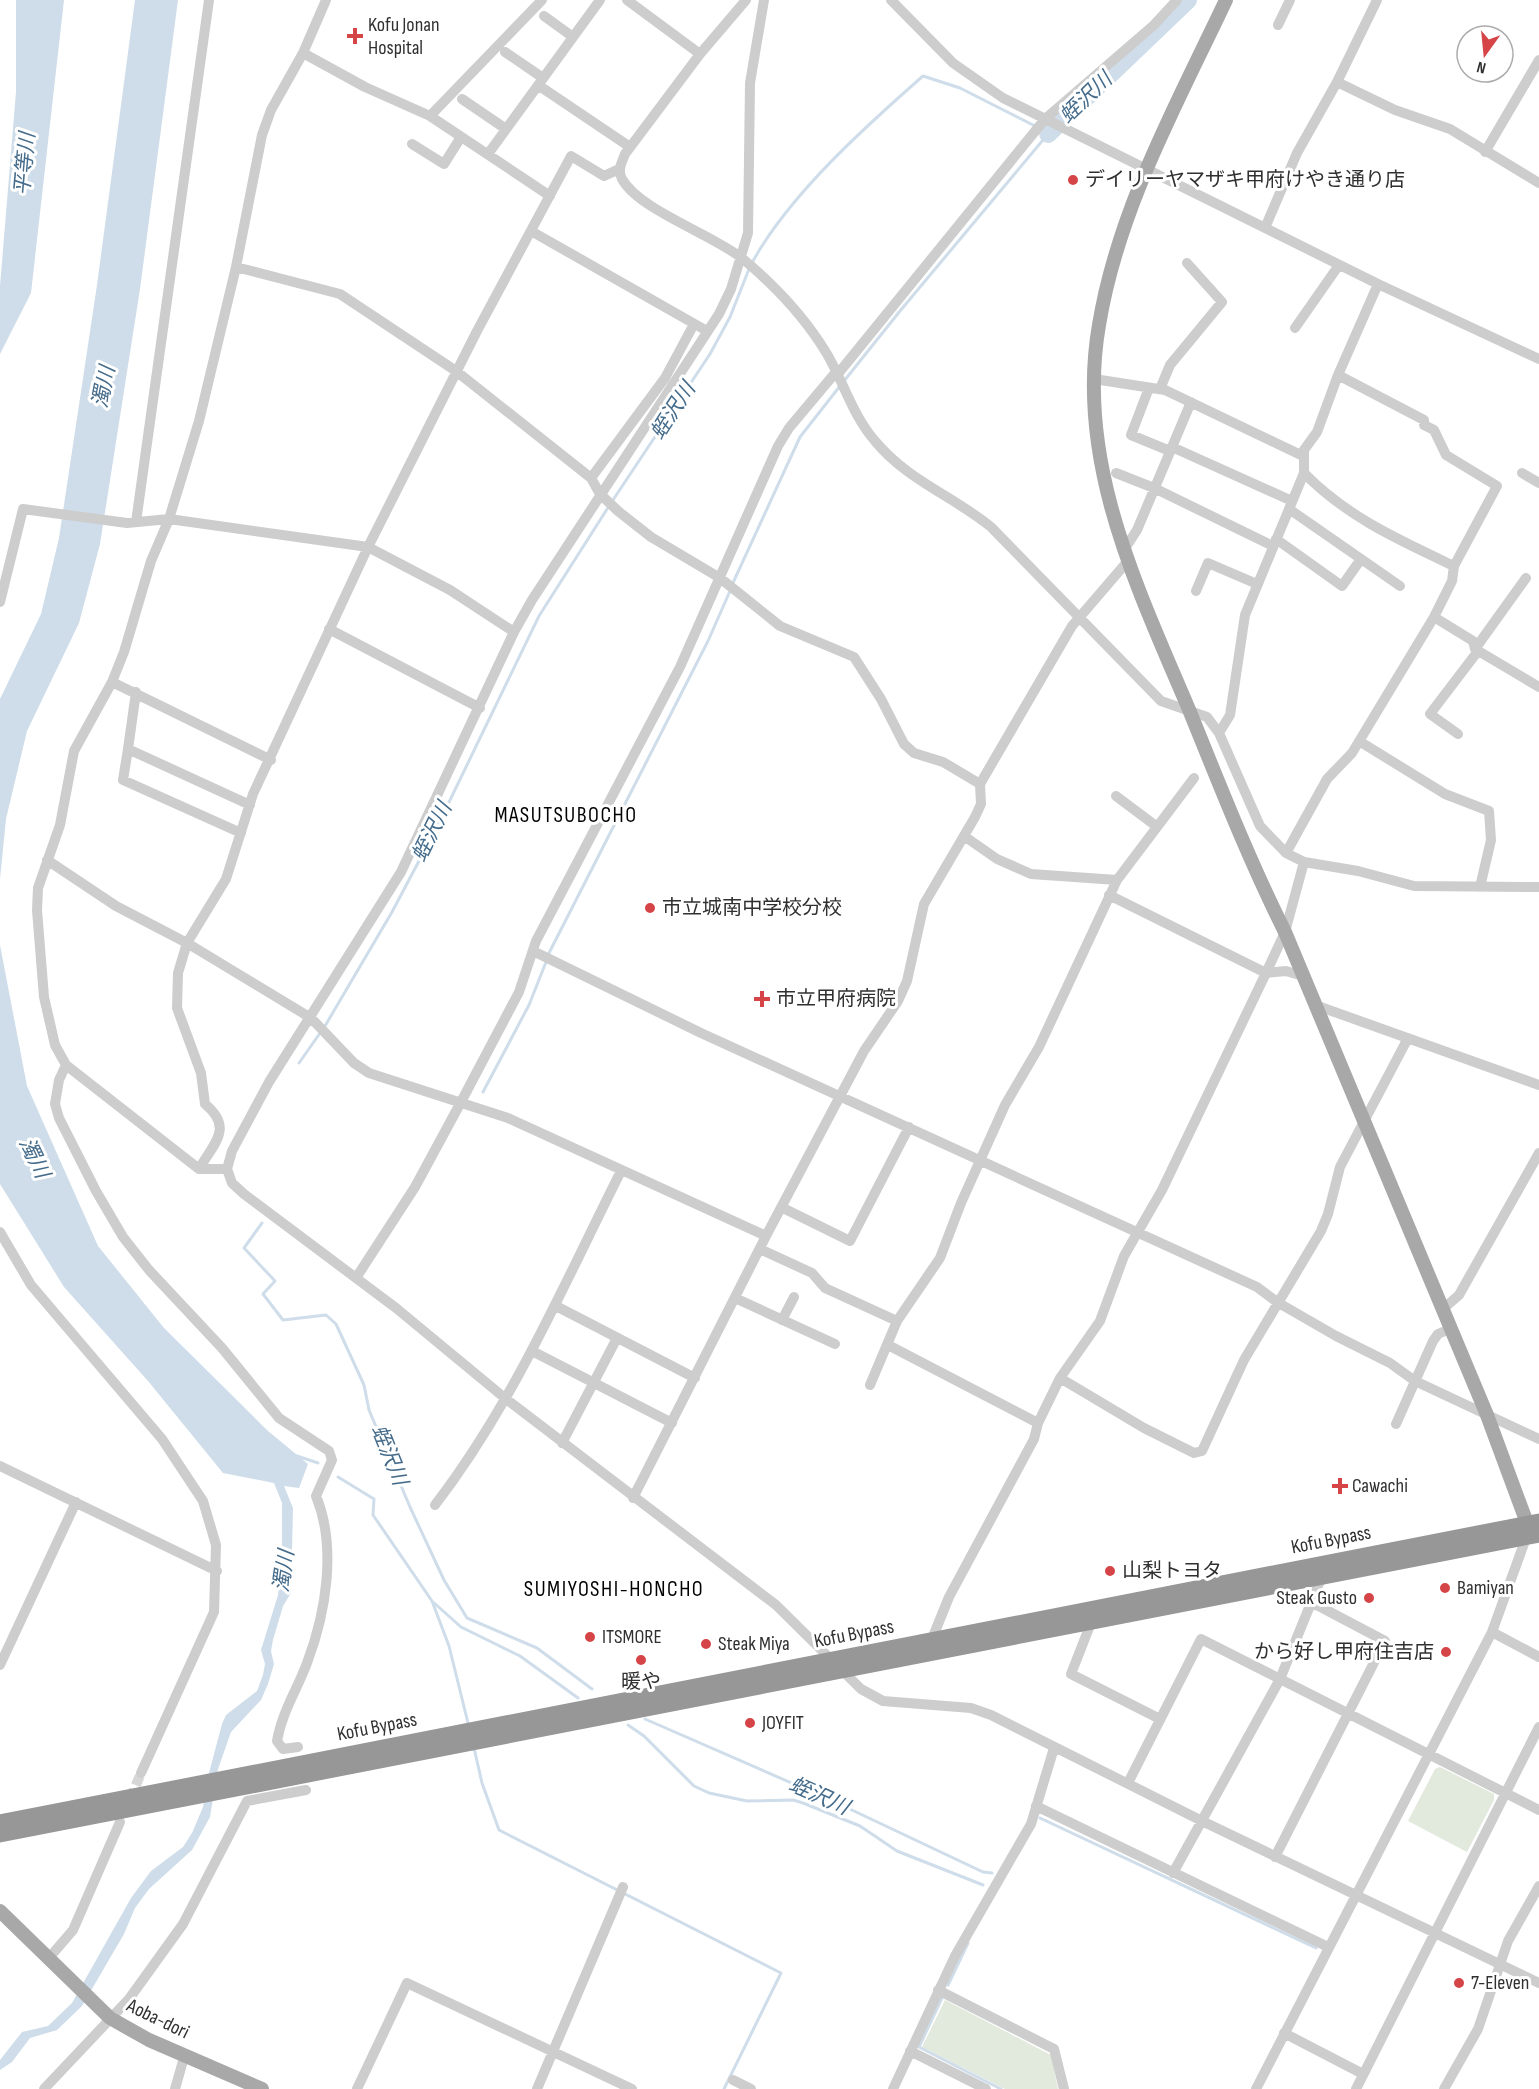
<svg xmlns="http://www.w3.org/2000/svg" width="1539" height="2089" viewBox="0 0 1539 2089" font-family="'Sofia Sans Condensed','Noto Sans JP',sans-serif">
<rect width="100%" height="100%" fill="#fff"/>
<path fill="#e2e9dd" d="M1440,1767L1494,1794V1800L1467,1852L1408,1821L1435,1769Z
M945,2000L1051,2055L1058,2089H1005L922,2047Z"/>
<path fill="#cedde9" d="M16,0H64L31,293L0,354V286L16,92Z
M135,0H178L140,289L100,544L79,623L27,731L6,819L0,879V699L41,614L59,538L97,285Z
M0,945L27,1086L98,1246L164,1328L268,1431L308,1464L299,1488L284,1486L293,1508L291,1593L283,1606L273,1640L271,1651L274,1664L268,1684L261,1700L231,1732L218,1769L210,1817L192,1850L149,1889L135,1908L124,1934L82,2006L57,2030L30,2038L12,2062L0,2070V2060L22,2032L48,2026L72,2003L131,1898L151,1871L183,1847L192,1833L203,1807L209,1773L222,1724L226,1715L257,1691L263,1675L265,1664L261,1650L278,1595L282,1555V1503L274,1483L223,1473L148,1381L64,1287L0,1184Z"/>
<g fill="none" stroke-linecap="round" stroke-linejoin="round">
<path stroke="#cedde9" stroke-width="3" d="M752,263C788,196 866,126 923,76L960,88L1035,126
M844,381L900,311L1048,134L1041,129
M613,500L710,354L730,317L749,269
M732,585L800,437L840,386
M548,955L708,641L730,591
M299,1063L325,1026L392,912L437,827L539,616L609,506
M483,1092L529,1005L546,962
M262,1223L244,1248L275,1281L263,1294L283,1320L326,1315L336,1324L364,1385L369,1410L410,1507L444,1580L467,1618L537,1648L592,1689
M297,1456L318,1463
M338,1477L374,1499L373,1515L432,1601L449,1646L469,1727
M433,1602L461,1627L520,1656L578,1698
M645,1719L835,1802L983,1872L992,1873
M628,1725L644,1736L694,1786L709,1793L747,1801L793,1800L803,1803L860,1826L897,1851L983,1885
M474,1748L482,1783L499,1830L781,1973L724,2089
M1040,1818L1316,1948
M948,1985L968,1943
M942,1998L919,2047L1001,2089"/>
<path stroke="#cedde9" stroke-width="18" d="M1048,134L1188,0"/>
<path stroke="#d6d6d6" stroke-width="10" stroke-dasharray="10 5" stroke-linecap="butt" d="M130,1799L141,1773"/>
<path stroke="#cdcdcd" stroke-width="10" d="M627,0L700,54
M746,0L700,54L625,154C622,162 617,170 622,179C639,210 714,235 743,259C774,285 806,319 827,354C844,383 853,416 875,441C907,480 953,496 991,527L1161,701L1207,717L1219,733L1260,826L1286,853L1304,862L1358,871L1414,886L1539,887
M764,0L750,83L748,233L731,289L719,314L532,600L514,632L401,872L269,1082L232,1151L227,1169L232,1183L244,1194L396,1308L506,1399L776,1605L861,1689L883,1701L971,1708L991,1715L1202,1821L1539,1983
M891,0L953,63L1003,98L1378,284L1539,359
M544,16L573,37
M1278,25L1290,0
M505,52L543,78
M303,53L365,87L430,116L550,196
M1337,82L1395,110L1450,129L1539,183
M538,85L630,147
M462,99L506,129
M430,116L542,0
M412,144L444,164L461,137
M1485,152L1539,60
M488,154L600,0
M1265,228L1297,153L1337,82L1377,0
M531,231L707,331
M236,267L340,294L456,371L591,478L600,494L618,511L651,537L720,578L780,626L854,657L881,699L904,744L914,753L943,762L980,784L981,804L975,817L924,904L907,981L898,1001L864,1051L766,1236L633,1498
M1295,328L1339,265
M837,375L1045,119L1154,25L1177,0
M1094,379L1165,390L1303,456
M1149,388L1131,435L1170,451
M1160,389L1170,365L1222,302L1187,263
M1172,447L1292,501
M1116,473L1154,488L1273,546
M1304,473C1347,517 1399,540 1454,566
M1522,473L1539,483
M591,478L665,378L694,324
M1289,509L1400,586
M136,522L209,0
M1276,539L1342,586L1361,559
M1124,550L1137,530L1191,402
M1196,591L1208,563L1257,584
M0,602L23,509L127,523L169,519L368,547L450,590L514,632
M1434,617L1473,641L1475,649L1539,687
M329,629L480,708
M1475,649L1526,578
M112,682L271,760
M136,692L128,749L250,805
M1219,733L1230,715L1245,615L1304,473V450L1317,432L1338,375L1378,284
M1458,734L1430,714L1478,651
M1359,741L1445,794L1489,811L1491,840L1480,887
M128,749L123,780L241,833
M980,784L1072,626L1127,562
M1116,796L1156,826
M964,836L997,859L1031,874L1117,880
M1286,853L1327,779L1352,753L1434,617L1452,581L1454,566L1497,486L1446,455L1434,430L1424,425V420L1338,375
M47,860L116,906L187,943L311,1018L354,1063L369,1073L508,1118L766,1236
M1109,895L1266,973L1286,971L1303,976
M533,951L701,1033L1257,1287L1277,1302L1336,1336L1390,1363L1415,1381L1539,1439
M1315,1005L1539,1085
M66,1065L59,1080L55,1104L59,1118L96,1191L123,1237L149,1270L222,1348L279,1418L329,1451L332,1460L316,1496C337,1547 326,1613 307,1663C297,1690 282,1712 277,1741L283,1749L298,1747
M199,1169C214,1143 234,1128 205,1104L201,1073L177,1008L178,973L187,943L226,879L253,794L368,547L477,331L571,156L604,176L619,169
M227,1169H199L66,1065L55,1045L44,997L37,910L38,888L60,825L74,751L112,682L124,652L151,561L169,519L199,421L236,267L262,135L271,110L303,53L326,0
M783,1208L850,1241L909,1127
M0,1232L31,1285L162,1439L203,1501L216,1545L214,1612L141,1773
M760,1249L812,1273L825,1288L897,1321
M356,1278L415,1187L461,1102L519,992L536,941L680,667L778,446L789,428L836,372
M735,1298L835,1344
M556,1306L695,1378
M1443,1309L1459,1295L1539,1153
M782,1320L794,1297
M888,1345L1038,1423
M532,1351L672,1423
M1060,1378L1144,1428L1194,1453L1202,1451L1244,1360L1321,1231L1328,1214L1340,1167L1408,1038
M870,1385L897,1321L940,1258L961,1203L1005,1105L1039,1047L1117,880L1194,778
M1396,1424L1433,1341L1438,1334L1450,1329
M562,1443L617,1338
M0,1466L217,1571
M435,1505C514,1402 563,1286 621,1171
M1088,1623L1089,1628L1071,1674L1160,1719
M1492,1632L1539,1657
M932,1639L949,1597L1034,1439L1038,1423L1060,1378L1100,1321L1124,1256L1162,1190L1266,973L1285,932L1304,862
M0,1665L76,1502
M1128,1783L1201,1639L1539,1810
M1036,1806L1328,1947
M1275,1857L1385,1641L1313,1603
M1173,1873L1280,1679L1322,1576
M49,1958L73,1930L120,1822
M938,1990L1054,2049L1064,2089
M1284,2033L1363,2074
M910,2051L986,2089
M733,2080L751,2089
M44,2089L129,1999L183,1924L247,1801L306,1790
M175,2089L185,2054
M357,2089L407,1983L632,2089
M537,2089L623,1887
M893,2089L955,1956L1031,1824L1054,1748
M1256,2089L1492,1632L1526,1538
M1356,2089L1539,1727
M1444,2089L1478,2029L1508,1941L1539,1886"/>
<path stroke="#a8a8a8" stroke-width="14" d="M1226,0C1177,104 1118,209 1099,325C1075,462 1138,589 1190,712C1220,786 1249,860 1285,932L1487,1415L1527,1523L1526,1533
M0,1911L110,2018L149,2040L262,2089"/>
<path stroke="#979797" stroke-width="15" d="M0,1822L1539,1521
M0,1835L1539,1535"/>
</g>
<g fill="#d54547" stroke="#fff" stroke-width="2">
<path d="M352 27h6v6h6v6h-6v6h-6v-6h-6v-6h6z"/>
<circle cx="1073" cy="180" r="6"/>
<circle cx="650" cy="908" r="6"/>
<path d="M759 990h6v6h6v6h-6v6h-6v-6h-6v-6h6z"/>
<path d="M1337 1477h6v6h6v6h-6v6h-6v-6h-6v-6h6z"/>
<circle cx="1110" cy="1571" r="6"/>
<circle cx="1445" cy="1588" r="6"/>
<circle cx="1369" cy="1598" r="6"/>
<circle cx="590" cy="1637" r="6"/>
<circle cx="706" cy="1644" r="6"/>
<circle cx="1446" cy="1652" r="6"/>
<circle cx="641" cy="1660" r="6"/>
<circle cx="750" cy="1723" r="6"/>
<circle cx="1459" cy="1983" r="6"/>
</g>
<g text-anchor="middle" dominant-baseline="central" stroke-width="6" stroke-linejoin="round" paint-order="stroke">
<g font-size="20" fill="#303030" stroke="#fff" text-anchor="start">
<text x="368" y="25">Kofu Jonan<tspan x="368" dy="23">Hospital</tspan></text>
<text x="1085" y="180">デイリーヤマザキ甲府けやき通り店</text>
<text x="662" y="908">市立城南中学校分校</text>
<text x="776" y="999">市立甲府病院</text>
<text x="1352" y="1486">Cawachi</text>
<text x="1122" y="1571">山梨トヨタ</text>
<text x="1457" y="1588">Bamiyan</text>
<text x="1357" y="1598" text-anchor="end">Steak Gusto</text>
<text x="602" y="1637">ITSMORE</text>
<text x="718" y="1644">Steak Miya</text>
<text x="1434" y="1652" text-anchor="end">から好し甲府住吉店</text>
<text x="641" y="1682" text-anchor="middle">暖や</text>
<text x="762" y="1723">JOYFIT</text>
<text x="1471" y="1983">7-Eleven</text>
</g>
<g font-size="20" fill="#303030" stroke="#fff">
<text transform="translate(1331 1540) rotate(-11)">Kofu Bypass</text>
<text transform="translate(854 1634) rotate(-11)">Kofu Bypass</text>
<text transform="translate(377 1727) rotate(-11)">Kofu Bypass</text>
<text transform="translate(158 2019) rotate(26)">Aoba-dori</text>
</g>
<g font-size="21" font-style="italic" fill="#456c8b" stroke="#fff">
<text transform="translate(1086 98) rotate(-44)">蛭沢川</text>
<text transform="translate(25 164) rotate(-85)">平等川</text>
<text transform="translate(104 387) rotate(-79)">濁川</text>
<text transform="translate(673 411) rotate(-57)">蛭沢川</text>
<text transform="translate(432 832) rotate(-64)">蛭沢川</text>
<text transform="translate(34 1158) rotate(64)">濁川</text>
<text transform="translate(389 1455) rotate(68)">蛭沢川</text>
<text transform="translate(284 1571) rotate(-82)">濁川</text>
<text transform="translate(819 1796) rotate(24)">蛭沢川</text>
</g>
<g font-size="22" letter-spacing="1.5" fill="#000" stroke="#fff">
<text x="566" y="815">MASUTSUBOCHO</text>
<text x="614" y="1589">SUMIYOSHI-HONCHO</text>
</g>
</g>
<g transform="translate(1485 54) rotate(195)"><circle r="28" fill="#ffffff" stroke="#acacac" stroke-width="1.5"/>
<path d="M0-4.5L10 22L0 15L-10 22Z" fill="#d54547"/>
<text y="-9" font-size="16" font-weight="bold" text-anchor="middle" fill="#303030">N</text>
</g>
</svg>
